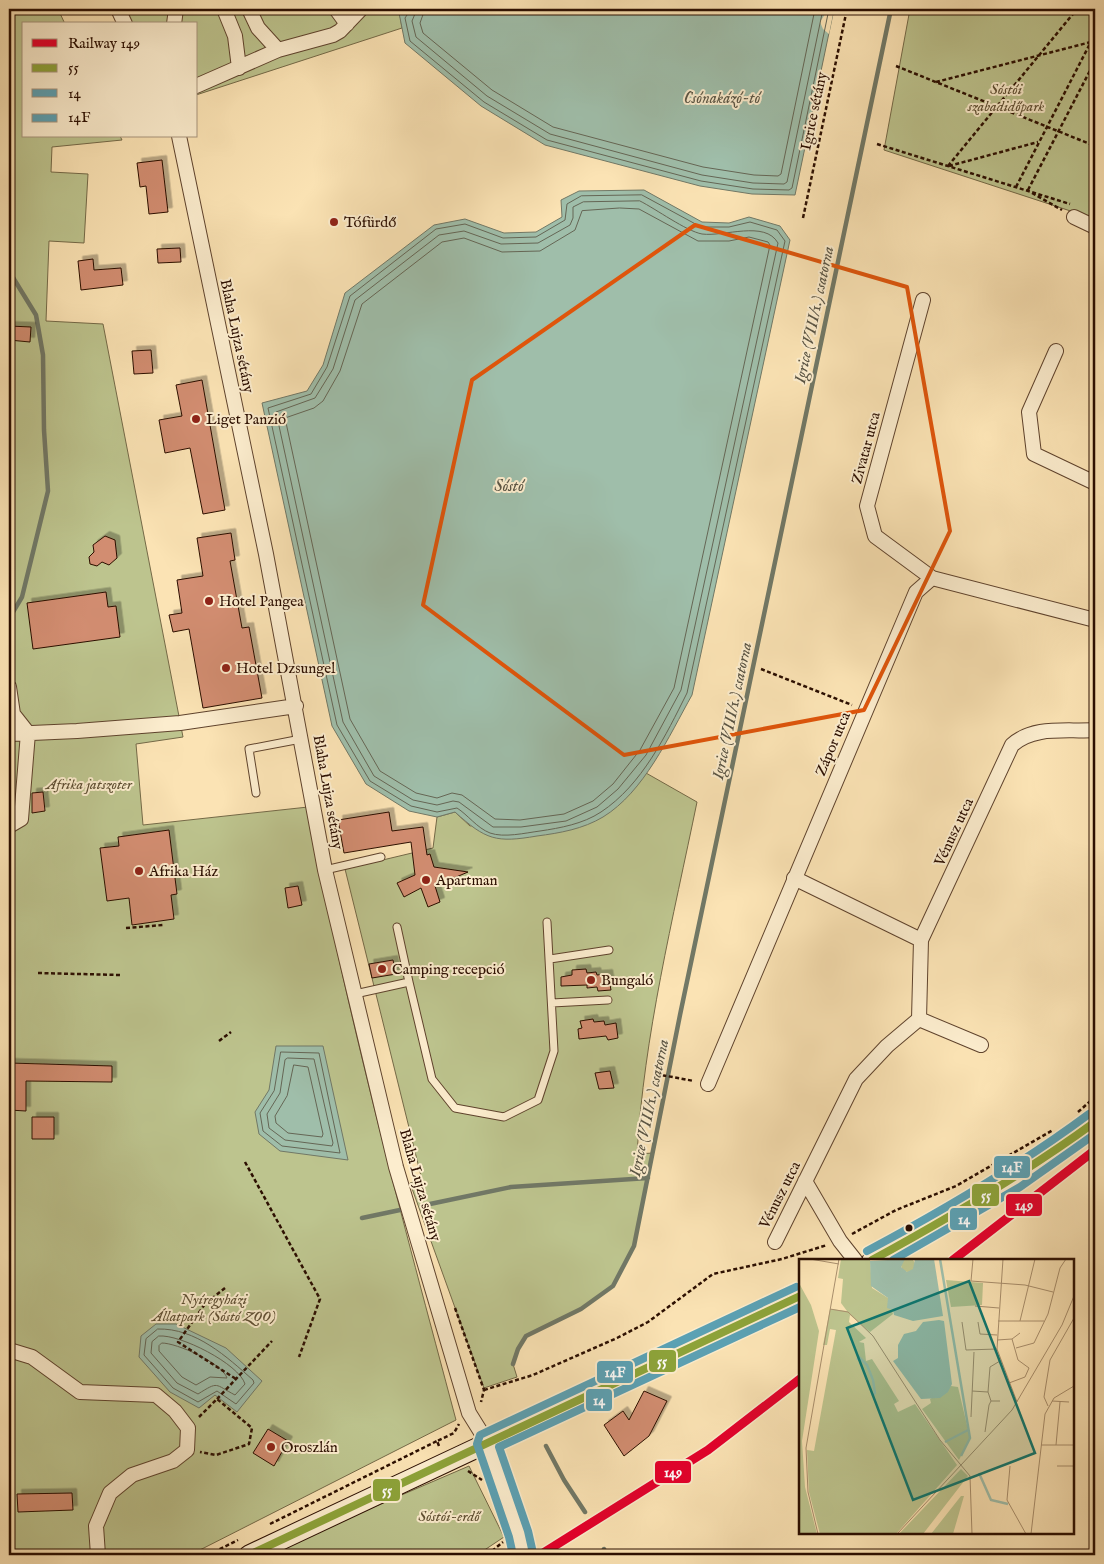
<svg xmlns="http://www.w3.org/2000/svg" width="1104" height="1564" viewBox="0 0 1104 1564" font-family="'IM FELL English',serif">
<defs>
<filter id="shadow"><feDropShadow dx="4.5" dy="-4.5" stdDeviation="0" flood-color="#0004"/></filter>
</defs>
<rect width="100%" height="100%" fill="#fbe3b4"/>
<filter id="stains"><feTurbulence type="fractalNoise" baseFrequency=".004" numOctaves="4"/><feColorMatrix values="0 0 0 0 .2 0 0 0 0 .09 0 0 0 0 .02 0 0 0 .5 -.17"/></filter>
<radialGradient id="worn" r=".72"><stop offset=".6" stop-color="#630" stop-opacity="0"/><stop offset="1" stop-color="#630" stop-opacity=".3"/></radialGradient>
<path fill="#bdc48e" stroke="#746947" d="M9,9H58L65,24H24V136H120L122,140L52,147L51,172L88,174L84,243L49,241L46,321L103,324L183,737L136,744L143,825L308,807C346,1014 402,1217 456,1420L190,1555H9Z
M120,9H399L402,28L196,95V24H128Z
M910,9H1095V219L884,150Z
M646,773L697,802C673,919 644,1035 637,1154L653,1153L634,1246L613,1286L581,1309L526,1336L518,1349L513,1364L517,1377L484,1388L410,1183L422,1180L345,869L433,848L437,817L455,812L470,826L626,797Z
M469,1466L504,1537L477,1555H262Z"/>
<path fill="#9fbeaa" stroke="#717866" d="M415,9H834L795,195L752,194L700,186L545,145L481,106L405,43L399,13Z
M644,190L702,222L729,223L749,217L780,226L790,240L692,695C669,736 644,792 603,817C583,829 560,833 537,836C496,843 486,840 455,812L437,817L409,811L366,784L332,726L262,403L307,391L323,365L345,293L434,225L465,219L504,233L536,232L562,217L561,200L579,191Z
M276,1046H323L348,1160L280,1151L259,1134L255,1112L269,1090Z
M156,1324H176L226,1348L262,1381L237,1412L215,1395L199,1408L170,1392L139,1357L141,1336Z"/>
<path fill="#fbe3b4" d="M834,9L829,34L823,29L820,22L827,11Z"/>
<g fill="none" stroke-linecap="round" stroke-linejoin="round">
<path stroke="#656655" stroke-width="1" d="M411,9L405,18L410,41L484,102L547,140L701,181L753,189L789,190L792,188L829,9
M417,9L412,21L416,37L487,96L550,134L702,175L753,183L784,184L787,182L823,9
M425,9L420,23L423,33L492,90L553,127L703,167L754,175L778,176L781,174L815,9
M642,195L701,227H729L750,222L777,230L785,241L687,693C666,735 642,785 601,812C583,824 560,828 540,831C525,833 504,838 490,833C477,828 468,815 457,808L437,812L411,806L370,781L337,725L268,408L311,394L327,367L350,296L436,229L465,224L503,238L536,237L565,220L567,204L581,196Z
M640,201C656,209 686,231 702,234C724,237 765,220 778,243L681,690L646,755L618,789L597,807L566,821L521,827H493L459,802L453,801L437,805L413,800L374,776L343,722L276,412L315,398L333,369L355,300L439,235L464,231L501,244L538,243L570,225L573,218V207L583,202Z
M620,208L639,209L698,241H729L749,237L768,242L770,245L674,688L640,750L613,784L593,801L564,814L520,820L495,819L462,795L452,793L437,798L416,793L380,771L350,719L285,418L314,408L323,401L340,371L362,304L442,242L464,238L502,252L540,251L575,230L582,211Z
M281,1052L319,1053L340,1153L282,1146L263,1131L260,1113L274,1091Z
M288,1058L314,1059L333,1143L332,1146L285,1140L269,1128L267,1114L280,1093L285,1060Z
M294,1065L308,1067L323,1134L322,1137L288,1133L276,1123L275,1116L287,1096Z
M158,1329C196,1328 227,1357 253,1380L254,1383L236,1404L217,1391L198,1402L173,1388L144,1355L146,1339Z
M159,1336C180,1334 239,1364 245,1384L235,1395C214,1384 219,1381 198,1394L177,1383L151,1353L152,1342Z
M162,1343C177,1343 222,1363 227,1378L210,1377L196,1385L182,1377L159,1351V1346Z"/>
<path stroke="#717866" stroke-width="4.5" d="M9,271L36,315L43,355L44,430L48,491L22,597L13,612L9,615
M430,1204L511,1187L648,1178
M362,1218L400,1210
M513,1364L518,1349L526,1336L581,1309L613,1286L634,1246L680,1015L891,9
M546,1446L564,1480L585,1512
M604,1549L607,1555"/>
</g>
<path fill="#d28d71" stroke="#2b0e00" filter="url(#shadow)" d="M162,160L168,212L149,214L146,186L140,187L137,163Z
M180,248L181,262L158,263L157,249Z
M93,259L94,270L121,268L123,285L81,290L78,261Z
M9,326L31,327L30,342L9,340Z
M151,350L153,373L134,374L132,351Z
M202,380L225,510L203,514L190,448L165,453L159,420L182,416L176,385Z
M231,533L235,560L230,561L242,628L249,627L262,698L203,708L189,629L173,632L169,615L182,613L177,580L203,576L197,538Z
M105,536L115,540L117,558L109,565L102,562L97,566L90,564L89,557L94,552L93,545Z
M106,592L108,607L116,606L120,637L33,649L27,603Z
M43,792L45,811L32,813V793Z
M389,812L392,831L423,827L427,855L430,854L434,867L468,872L435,886L440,902L428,907L421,888L404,897L397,883L415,875L411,842L344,853L338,820Z
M169,830L177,894L171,895L174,919L132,925L129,898L107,901L100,848L119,846L118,837Z
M298,886L302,905L288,908L285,888Z
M393,960L396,974L372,978L369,964Z
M586,969L587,973L596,972L597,975L608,974L611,990L598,991L597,987L587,988V985L561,986V977L572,975V970Z
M593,1019L594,1022L604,1021L605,1025L616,1023L618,1038L608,1040L606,1036L579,1039L578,1029L582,1028L580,1021Z
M9,1063L112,1066V1082L26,1081V1111L9,1110Z
M610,1071L614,1088L599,1089L595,1073Z
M32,1117H54V1139H32Z
M644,1391L667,1401L649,1436L624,1456L604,1425L623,1411L629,1420Z
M268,1429L288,1441L274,1466L253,1453Z
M72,1493L73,1510L18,1512L17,1494Z"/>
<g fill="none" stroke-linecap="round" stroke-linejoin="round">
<g stroke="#5f432d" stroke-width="9">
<path id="lane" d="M256,793L249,749L301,739
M325,870L381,857
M397,927L409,982
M550,959L609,950
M355,994L409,982L432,1079L455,1108L504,1117L538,1100L554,1051L547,922
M552,1003L608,1000"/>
</g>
<g stroke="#5f432d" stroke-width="16">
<path id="street" d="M118,9L125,24
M224,9L235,36L239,68
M249,9L258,28L278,50
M336,9L347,24
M174,24L176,9
M196,86L278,50L333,35L340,31L361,9
M179,136L266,554L325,870L396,1167L469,1413L487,1442
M1074,217L1095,227
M923,300L867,506L875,536L932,578L1095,620
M1056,351L1029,412L1034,454L1095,483
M9,687L13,714L28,733L21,819L9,826
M9,734L77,731L180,723L296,706
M794,878L921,940
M919,1019L921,940L1012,745C1034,725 1067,732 1095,730
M708,1084L916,592L932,578
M805,1181L840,1241L855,1260
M775,1242L856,1079L887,1046L919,1019L981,1045
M9,1350L32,1357L80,1392L156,1395L175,1411L188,1428L187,1450L173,1461L132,1475L110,1493L96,1526L98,1555"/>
</g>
<g stroke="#2b0e00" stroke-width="21">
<path id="secondary" d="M872,1260C949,1219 1026,1175 1095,1122
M487,1442L519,1534L523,1555
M249,1555L800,1296"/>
</g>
<path stroke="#2b0e00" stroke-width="2.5" stroke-dasharray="4 2.5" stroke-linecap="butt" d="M896,66L1095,146
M936,82L1091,42
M877,144L1070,204
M948,166L1077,9
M949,166L1038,142
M1016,187L1095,34
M1028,190L1095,61
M1032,193L1062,210
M803,218L847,9
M761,669L852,705
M126,928L163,925
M38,973L120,975
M219,1041L231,1032
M656,1074L694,1081
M1078,1112L1095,1097
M245,1162L320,1299L299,1357
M852,1234L896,1210L956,1186L1053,1130
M225,1288L205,1304L178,1342L236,1379
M455,1308L484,1390L481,1402
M484,1390L533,1375L617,1338L648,1322L713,1274L782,1259L827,1245
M217,1399L272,1341
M199,1417L217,1399L252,1428L249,1444L216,1455L200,1452
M439,1446L437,1441L454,1433L459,1424
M468,1471L482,1480
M270,1524L437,1441
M208,1555L238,1540
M487,1555L503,1542"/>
<use href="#lane" stroke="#fcedce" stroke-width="7"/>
<use href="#street" stroke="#fcedce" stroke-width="14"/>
<use href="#secondary" stroke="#fcedce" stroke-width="19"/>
<g stroke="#fcedce" stroke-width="11">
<path id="bus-1" d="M872,1260C949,1218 1024,1174 1095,1122
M249,1555L800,1296"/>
</g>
<g stroke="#fcedce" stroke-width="11">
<path id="bus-2" d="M893,1260L1020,1187L1095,1134
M533,1553L528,1531L499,1447L800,1307"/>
</g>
<g stroke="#fcedce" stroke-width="11">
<path id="bus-3" d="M867,1251C944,1210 1019,1166 1089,1114
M513,1555L509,1537L477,1444L480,1435L796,1287"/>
</g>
<use href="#bus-1" stroke="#8da339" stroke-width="8"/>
<use href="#bus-2" stroke="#5ba1b4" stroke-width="8"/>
<use href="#bus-3" stroke="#5ba1b4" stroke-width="8"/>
<g stroke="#fcedce" stroke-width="12">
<path id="rail-1" d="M953,1260L1095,1150
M540,1555L708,1450L800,1379"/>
</g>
<use href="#rail-1" stroke="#e4002b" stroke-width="9"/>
</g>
<path fill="none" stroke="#df550b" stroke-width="4" stroke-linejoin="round" d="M695,225L907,287L950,531L864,710L624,755L423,605L472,380Z"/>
<g fill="#8f2418" stroke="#fcedce" stroke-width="2">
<circle cx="334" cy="222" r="5"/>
<circle cx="196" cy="419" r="5"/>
<circle cx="209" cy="601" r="5"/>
<circle cx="226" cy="668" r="5"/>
<circle cx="139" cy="871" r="5"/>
<circle cx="426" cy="880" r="5"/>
<circle cx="382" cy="969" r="5"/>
<circle cx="591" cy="980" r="5"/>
<circle cx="271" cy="1447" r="5"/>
</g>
<circle fill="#2b0e00" stroke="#fcedce" stroke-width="2" cx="909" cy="1228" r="4.5"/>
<g text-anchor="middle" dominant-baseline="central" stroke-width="4" stroke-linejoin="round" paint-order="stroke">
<g font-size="15" font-style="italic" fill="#5e4e32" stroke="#fcedce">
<text x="1006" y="89">Sóstói<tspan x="1006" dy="17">szabadidőpark</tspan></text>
<text x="89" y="784">Afrika jatszoter</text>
<text x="214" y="1299">Nyíregyházi<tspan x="214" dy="17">Állatpark (Sóstó ZOO)</tspan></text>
<text x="449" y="1516">Sóstói-erdő</text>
</g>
<g font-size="15" fill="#2b0e00" stroke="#fcedce">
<text transform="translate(814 111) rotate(-78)">Igrice sétány</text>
<text transform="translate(237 336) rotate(78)">Blaha Lujza sétány</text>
<text transform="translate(866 448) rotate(-75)">Zivatar utca</text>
<text transform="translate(833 744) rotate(-67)">Zápor utca</text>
<text transform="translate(328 792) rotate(80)">Blaha Lujza sétány</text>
<text transform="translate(954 832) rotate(-65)">Vénusz utca</text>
<text transform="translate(420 1185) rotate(74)">Blaha Lujza sétány</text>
<text transform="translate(780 1195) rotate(-63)">Vénusz utca</text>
</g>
<g font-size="15" fill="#2b0e00" stroke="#fcedce" text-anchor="start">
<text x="344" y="222">Tófürdő</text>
<text x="206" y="419">Liget Panzió</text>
<text x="219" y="601">Hotel Pangea</text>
<text x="236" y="668">Hotel Dzsungel</text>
<text x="149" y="871">Afrika Ház</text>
<text x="436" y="880">Apartman</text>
<text x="392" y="969">Camping recepció</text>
<text x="601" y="980">Bungaló</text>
<text x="281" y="1447">Oroszlán</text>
</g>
<g font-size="16" font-style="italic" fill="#595444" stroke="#fcedce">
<text x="722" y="99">Csónakázó-tó</text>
<text transform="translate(815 315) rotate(-78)">Igrice (VIII/1.) csatorna</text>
<text x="509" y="487">Sóstó</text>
<text transform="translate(733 711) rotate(-78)">Igrice (VIII/1.) csatorna</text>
<text transform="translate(650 1108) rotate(-78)">Igrice (VIII/1.) csatorna</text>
</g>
</g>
<g transform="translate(799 1259)">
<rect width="275" height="275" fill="#fbe3b4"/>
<path d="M102 6a7 7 0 1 1 14 0a7 7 0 1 1-14 0ZM42,0H71L73,29L89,39L94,55L71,73L51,56L50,63L67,79L60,83L65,84L67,102L73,100L100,142L95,145L99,153L116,145L158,206L97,275H21L10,233L8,191L15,192L37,71L31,70L28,86H24L31,50L48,52L42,44L44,20L39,19ZM147,21L184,24L183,46L152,48ZM0,24L12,46L20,72L3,182L6,228L18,275H0ZM152,127L159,128L171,179L160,201L123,150L132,144L131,140ZM162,210L169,217L124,275H100ZM162,237H165L154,275H132Z" fill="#bdc48e"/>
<path d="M106,0L102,8L108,13L114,10L116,0H135L144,57L114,62L95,56L94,51L88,49L89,39L72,27L71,2ZM140,61L145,62L153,125L149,133L141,139L122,140L94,102L99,99V86L105,75L117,72L124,63Z" fill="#9fbeaa"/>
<path fill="none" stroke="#9fbeaa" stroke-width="2.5" d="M141,0L171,179L162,197M58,101L60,98L68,106L74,121L76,134L73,137M146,183L169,171M180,214L192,241L209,245"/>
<path fill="none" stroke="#a88e6c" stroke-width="1" d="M11,0L40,5M174,0L172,22L226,26L254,33M204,0L198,90L218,143M176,47L200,49M31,50L49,53L74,77L141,181L171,217L173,275M199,62H245M221,62L236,0M163,63L167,91L198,90M179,63L181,75L198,76M198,81L213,80L221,74M217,89L235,84L249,55L261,9L267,0M210,124L226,118L230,109L219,101L213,80M173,132L189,133M192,142L189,133L191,108L201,102M253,142L270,143M249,147L245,138L251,101L275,59M172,158L175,93M186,173L190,146L192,142H201M242,186H275M257,186L261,143M211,207L208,241L227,275M258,207H275M19,275L9,233L7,189L40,0M98,275L213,151L263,66L275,37M232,275L246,155L255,139L275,127"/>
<path fill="#0f766e" fill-opacity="0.15" stroke="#0f766e" stroke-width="2.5" d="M170,22L236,194L114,241L48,69Z"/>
<rect width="275" height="275" fill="none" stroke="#2b0e00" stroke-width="2.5"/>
</g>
<g stroke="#fcedce" stroke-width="2">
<rect x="993" y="1155" width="38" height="24" rx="5" fill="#5ba1b4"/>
<rect x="971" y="1183" width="29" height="24" rx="5" fill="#8da339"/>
<rect x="1005" y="1193" width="38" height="24" rx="5" fill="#e4002b"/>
<rect x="949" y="1207" width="29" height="24" rx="5" fill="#5ba1b4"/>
<rect x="648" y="1349" width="29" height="24" rx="5" fill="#8da339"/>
<rect x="596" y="1360" width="38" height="24" rx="5" fill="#5ba1b4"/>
<rect x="585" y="1388" width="28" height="24" rx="5" fill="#5ba1b4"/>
<rect x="654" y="1460" width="38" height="24" rx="5" fill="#e4002b"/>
<rect x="372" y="1478" width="29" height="24" rx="5" fill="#8da339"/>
</g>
<g font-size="14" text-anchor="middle" font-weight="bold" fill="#fff">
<text x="1012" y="1172">14F</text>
<text x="986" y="1200">55</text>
<text x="1024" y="1210">149</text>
<text x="964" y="1224">14</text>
<text x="662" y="1366">55</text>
<text x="615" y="1377">14F</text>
<text x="599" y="1405">14</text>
<text x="673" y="1477">149</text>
<text x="387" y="1495">55</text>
</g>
<rect width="1104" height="1564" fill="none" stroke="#fbe3b4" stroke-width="30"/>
<rect x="10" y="10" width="1084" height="1544" fill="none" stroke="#2b0e00" stroke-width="2.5"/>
<rect x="15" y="15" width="1074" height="1534" fill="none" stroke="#2b0e00"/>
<rect x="22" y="22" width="175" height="115" fill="#fcedce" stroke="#a8947c"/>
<rect x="32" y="39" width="25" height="8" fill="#e4002b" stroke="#a8947c"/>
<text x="68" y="48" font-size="15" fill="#2b0e00">Railway 149</text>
<rect x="32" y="64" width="25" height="8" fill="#8da339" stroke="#a8947c"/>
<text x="68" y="72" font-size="15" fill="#2b0e00">55</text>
<rect x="32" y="89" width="25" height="8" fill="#5ba1b4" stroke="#a8947c"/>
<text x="68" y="98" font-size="15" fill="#2b0e00">14</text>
<rect x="32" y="114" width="25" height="8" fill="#5ba1b4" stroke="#a8947c"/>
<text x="68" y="122" font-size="15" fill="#2b0e00">14F</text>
<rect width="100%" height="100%" filter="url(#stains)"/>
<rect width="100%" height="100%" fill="url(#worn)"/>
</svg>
